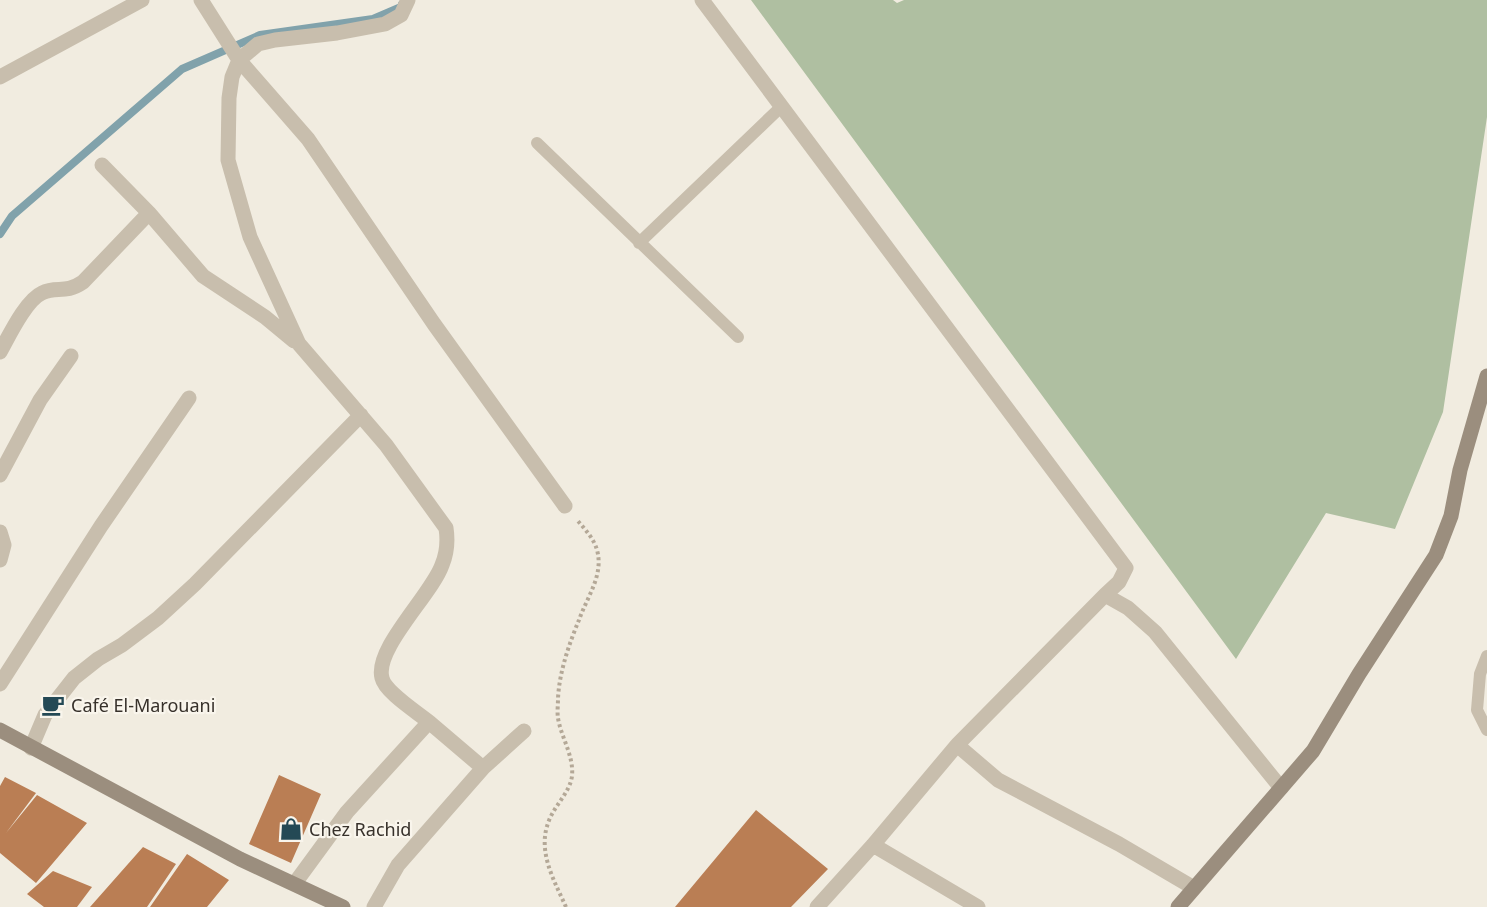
<svg xmlns="http://www.w3.org/2000/svg" width="1487" height="907" viewBox="0 0 1487 907" font-family="'Noto Sans',sans-serif">
<rect width="100%" height="100%" fill="#f1ece0"/>
<path fill="#afbfa1" d="M751,0H893L897,3L904,0H1487V117L1443,412L1395,529L1326,513L1236,659Z"/>
<g fill="none" stroke-linecap="round" stroke-linejoin="round">
<path stroke="#81a2ab" stroke-width="8" d="M0,234L12,216L182,69L260,35L373,19L401,7L402,4"/>
</g>
<path fill="#ba7e54" d="M279,775L321,794L291,863L249,844Z
M5,777L36,793L6,833L37,795L87,823L36,883L0,853V786Z
M756,810L828,869L791,907H675Z
M143,847L176,864L147,907H90Z
M187,854L229,880L207,907H150Z
M53,871L92,887L77,907H44L27,894Z"/>
<g fill="none" stroke-linecap="round" stroke-linejoin="round">
<path stroke="#b4a897" stroke-width="4" stroke-dasharray="3 3" stroke-linecap="butt" d="M566,907C553,878 535,848 551,816C558,802 570,791 572,776C574,756 561,737 558,718C557,712 558,705 558,699C559,673 569,644 579,620C587,597 604,575 597,550C594,539 585,529 577,520"/>
<path stroke="#c8bead" stroke-width="12" d="M537,143L738,337
M639,243L782,106
M1487,656L1480,674L1477,710L1487,730"/>
<path stroke="#c8bead" stroke-width="15" d="M201,0L239,60L308,139L434,324L565,506
M702,0L1126,568L1119,582L1105,595
M0,77L142,0
M102,165L149,213L203,276L265,317L294,341
M0,352C9,336 26,300 42,293C57,285 64,295 83,282L149,213
M0,475L40,400L71,356
M0,532L4,545L0,560
M0,684L101,526L189,398
M957,745L998,780L1119,844L1194,888
M31,748L45,715L74,678L98,659L122,645L158,618L195,584L361,415
M483,768L524,731
M873,845L978,907
M295,883L347,812L429,722C417,712 385,692 382,678C374,649 432,594 442,565C447,553 448,541 446,528L386,445L299,344L250,237L228,160L229,98L232,77L239,60L258,44L275,40L337,33L385,24L401,15L408,0
M374,907L398,865L483,768L429,722
M817,907L873,845L957,745L1105,595L1128,608L1155,632L1281,788"/>
<path stroke="#9b8e7e" stroke-width="15" d="M0,730L240,859L343,907
M1178,907L1313,751L1359,674L1436,555L1451,516L1460,470L1487,376"/>
</g>
<defs>
<g id="cafe-bare" transform="scale(1.8)"><path d="M-5.5-4.5H6V0H3Q3 3.5 0 3.5H-2.5Q-5.5 3.5-5.5 0ZM3-3.2v2h1.7v-2ZM-6 4.5H4V6H-6Z" fill="#244955" stroke="#f9f5ec" stroke-width="2.5" paint-order="stroke"/></g>
<g id="shop-bare" transform="scale(1.8)"><path d="M-5-2.5h2.3a2.7 3.5 0 0 1 5.4 0H5L5.5 6h-11ZM-1.5-2.5h3a1.5 2.3 0 0 0-3 0Z" fill="#244955" stroke="#f9f5ec" stroke-width="2.5" paint-order="stroke"/></g>
</defs>
<g fill-rule="evenodd">
<use href="#cafe-bare" x="53" y="705"/>
<use href="#shop-bare" x="291" y="829"/>
</g>
<g text-anchor="middle" dominant-baseline="central" stroke-width="4.5" stroke-linejoin="round" paint-order="stroke">
<g font-size="18" fill="#37312b" stroke="#f9f5ec" text-anchor="start">
<text x="71" y="705">Café El-Marouani</text>
<text x="309" y="829">Chez Rachid</text>
</g>
</g>
</svg>
